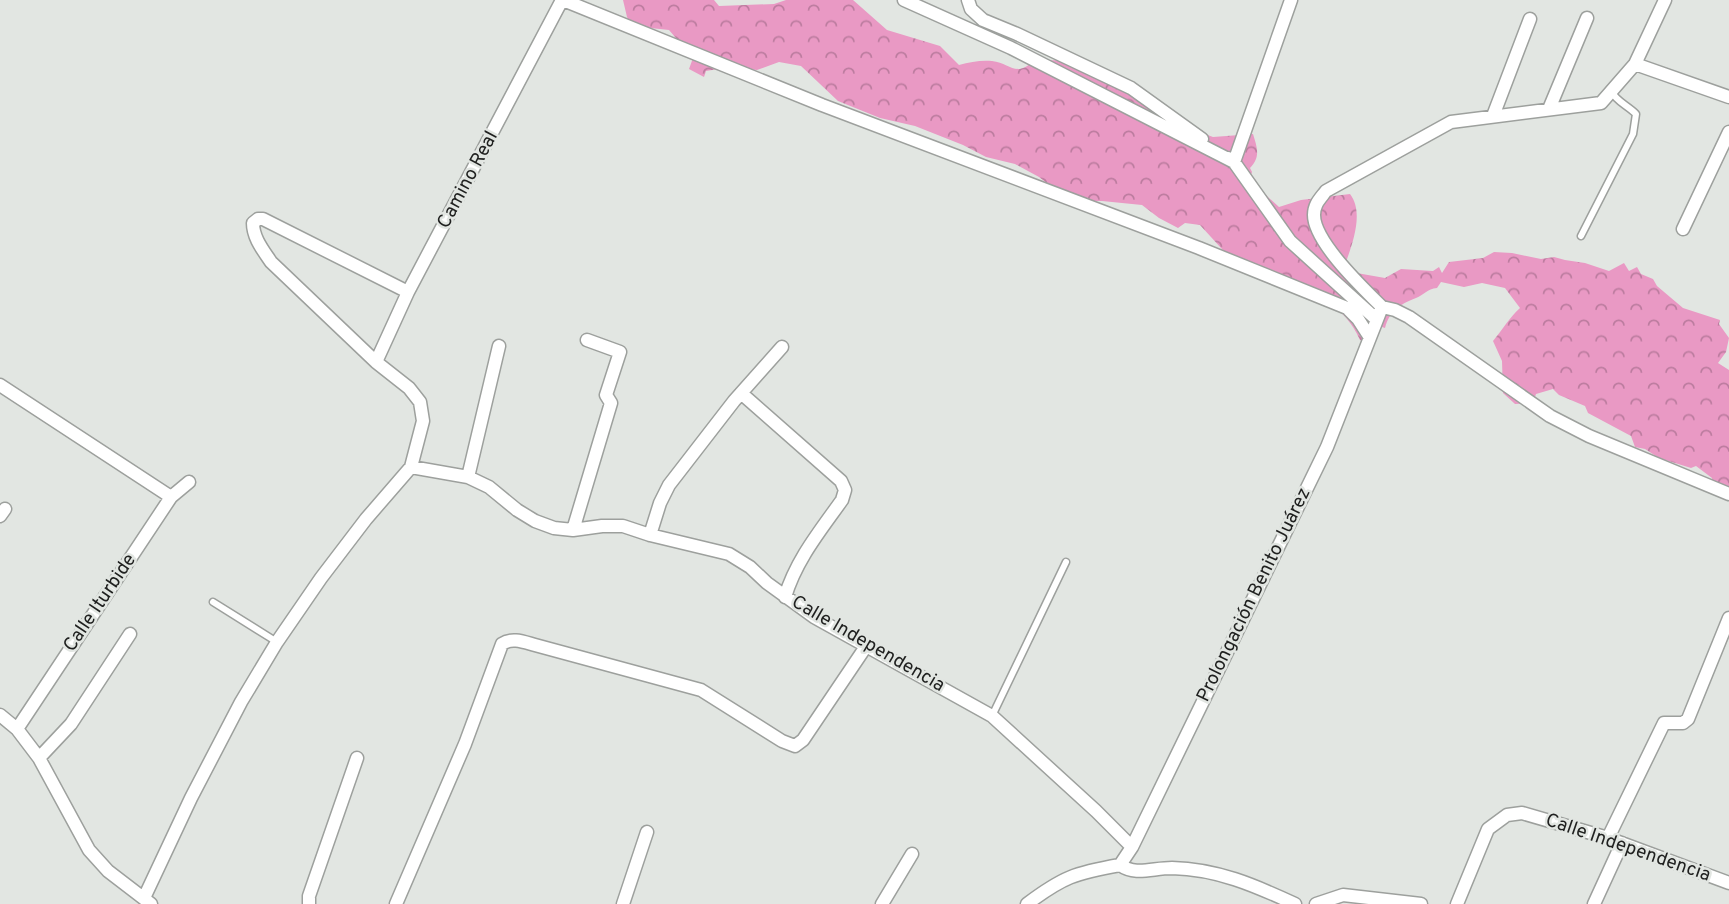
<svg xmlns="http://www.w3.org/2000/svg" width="1729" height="904" viewBox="0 0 1729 904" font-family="Overpass,sans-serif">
<defs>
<pattern id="forest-crowns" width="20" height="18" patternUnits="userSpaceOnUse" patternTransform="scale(1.75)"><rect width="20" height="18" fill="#e999c4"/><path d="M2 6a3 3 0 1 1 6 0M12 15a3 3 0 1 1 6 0" fill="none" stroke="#bc7c9f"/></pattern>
</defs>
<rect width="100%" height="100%" fill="#e2e6e2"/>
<path fill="url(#forest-crowns)" d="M623,0H714L719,6L774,4L786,0H853L887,30L940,46L959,65C970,62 981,60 992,61C1010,63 1016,78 1033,61L1062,60L1063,55L1186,127L1213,137L1253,134C1257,147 1261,157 1250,168L1252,172L1250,178L1256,180L1257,187L1279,207L1301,200L1350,194C1364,212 1353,242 1346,262L1351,272L1385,278L1401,269L1433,271L1439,267L1442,273L1449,262L1483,258L1494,252L1512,253L1541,259L1554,257L1565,260L1585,263L1609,271L1624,263L1629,271L1637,267L1641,274L1653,279L1657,286L1683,308L1720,320L1719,324L1729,338L1726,352L1718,363L1729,370V490L1711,486L1712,478L1696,466L1691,468L1659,458L1645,449L1635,447L1631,436L1588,413L1585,406L1559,395L1553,389L1536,394L1533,403L1515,404L1503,393L1502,361L1493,341C1503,329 1509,318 1520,308L1505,288L1482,283L1464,287L1441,282L1437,288C1427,289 1424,295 1416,298C1399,305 1390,310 1385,328L1376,325L1365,342L1360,340C1344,304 1319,298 1287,280L1281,274L1232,260L1200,225L1185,223L1178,228L1159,218L1142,205L1102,201H1070L1039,177L1015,164L986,157L963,145L915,126L880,118L838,101L801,66L779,62L757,70L730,67L706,71L704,77L689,69L693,58L669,30L632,26L627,17Z"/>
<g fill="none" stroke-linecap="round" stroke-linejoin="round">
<g stroke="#9da09d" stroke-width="9">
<path id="service" d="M1581,236L1633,134L1636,114C1627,105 1617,102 1611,91
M213,602L277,642
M992,716L1066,562"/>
</g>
<g stroke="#9da09d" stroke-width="15">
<path id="minor" d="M563,0L822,105L1199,248L1347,308L1358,319L1369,336
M904,0L1011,48L1234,162L1291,0
M968,0L971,9L983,20L1017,34L1131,88L1202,139
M1635,64L1729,97
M1549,109L1587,18
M1493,116L1530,19
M1228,158L1234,162L1290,241L1376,319
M1683,229L1729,132
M1382,307L1395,310L1409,317L1550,416L1589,436L1729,494
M376,362L408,292L562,0
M0,385L171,497
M741,393L841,481L845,490L842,500C820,531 796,560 785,597
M411,467L468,477L489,487L517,510L535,521L554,528L573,530L602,526H623L650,535L729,554L750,567L767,583L814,617L992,716L1096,811L1132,847
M468,477L499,346
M0,516L5,509
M573,530L611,403L606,395L620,352L587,340
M650,535L660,503L669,485L734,401L782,347
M0,715L17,729L39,758L89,850L108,871L151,904
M17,729L171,497L189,482
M39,758L71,724L130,634
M1608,838L1664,723H1683L1688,719L1729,618
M1120,865L1132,847L1327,447L1382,307C1363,288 1314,242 1314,215C1314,204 1320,199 1326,191L1451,122L1601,103L1635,64L1665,0
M1120,865C1136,876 1152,868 1172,868C1217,869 1254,885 1295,904
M144,898L191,798L241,702L277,642L321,578L366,519L411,467L423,421L420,402L409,388L376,362L271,262C263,250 253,238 253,223L258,219H263L408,292
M309,904V896L357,758
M396,904L465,744L502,644C512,637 524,642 535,645L701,690L782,741L795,746L803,740L867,645
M623,904L647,832
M882,904L912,854
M1027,904C1063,877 1075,873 1120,865
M1316,904L1343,895L1421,904
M1457,904L1488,829L1507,815L1522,813L1608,838L1729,883
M1594,904L1622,843"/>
</g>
<use href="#service" stroke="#fff" stroke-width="6"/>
<use href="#minor" stroke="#fff" stroke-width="12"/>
</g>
<g text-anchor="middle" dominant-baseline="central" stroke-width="5" stroke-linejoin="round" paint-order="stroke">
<g font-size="19" fill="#202120" stroke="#e2e6e2">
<text transform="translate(468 180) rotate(-62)">Camino Real</text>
<text transform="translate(1254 595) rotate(-64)">Prolongación Benito Juárez</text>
<text transform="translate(100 603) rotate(-56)">Calle Iturbide</text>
<text transform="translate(868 644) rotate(30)">Calle Independencia</text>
<text transform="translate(1628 848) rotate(19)">Calle Independencia</text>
</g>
</g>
</svg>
